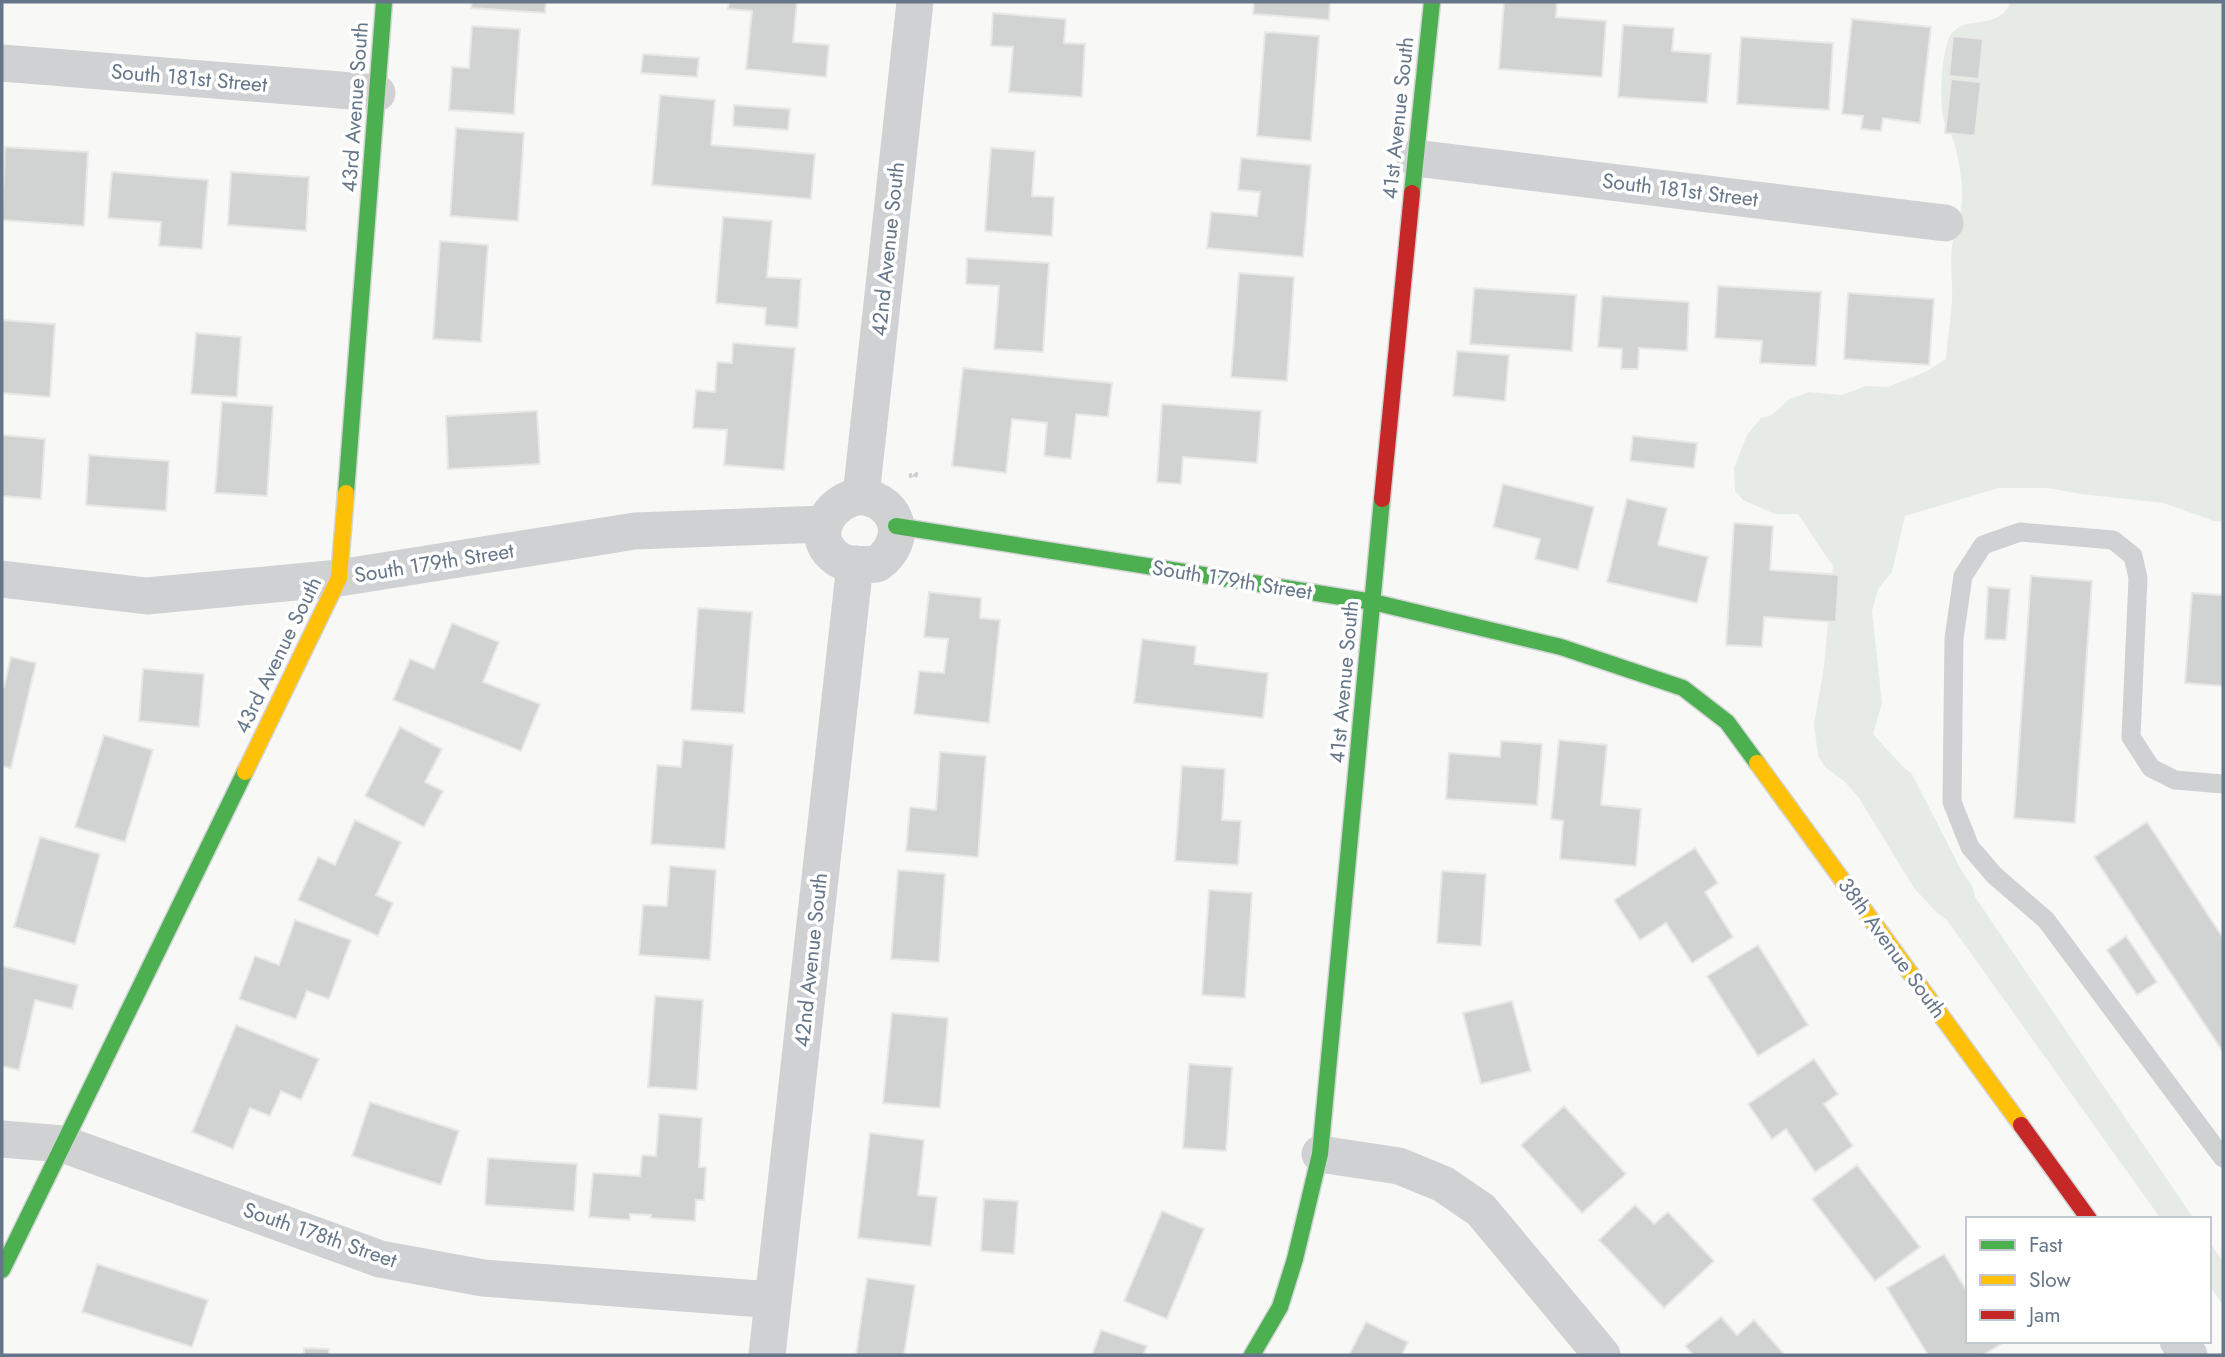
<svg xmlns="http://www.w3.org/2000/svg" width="2225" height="1357" viewBox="0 0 2225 1357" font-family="Jost,sans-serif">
<rect width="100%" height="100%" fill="#f8f8f7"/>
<path fill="#e7ebe5" d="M2011,2H2223V522L2214,521L2164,503L2081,494L2047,488H1998L1905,516L1892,572L1878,589L1872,611L1882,703L1873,734L1903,767L1912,774L1960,868L1972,886L1975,897L2194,1219H2161L1947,920L1937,913L1914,888L1859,798L1844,781L1825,767L1818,756L1814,724L1824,667L1833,565C1820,549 1810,531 1798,514H1775L1743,500L1735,491L1734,468L1747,435L1761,418L1772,415L1788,400L1809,392L1842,395L1866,386L1888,387L1927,371L1946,359C1947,339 1951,320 1952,300C1953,280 1949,260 1953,241C1955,227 1962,213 1962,199C1963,185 1958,152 1953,140C1951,134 1946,128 1944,121C1939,103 1941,59 1948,41C1959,10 1996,35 2011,2Z
M2209,1241L2223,1262V1305L2209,1285Z"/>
<path fill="#d1d3d3" stroke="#e8e8e6" stroke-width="2" d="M472,2H546L545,13L471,8Z
M729,2H797L793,42L829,45L826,77L746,69L752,11L728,9Z
M1254,2H1330L1329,20L1253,14Z
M1504,2H1557L1556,17L1606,21L1602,77L1499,69Z
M993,13L1066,19L1064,43L1085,44L1082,97L1009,92L1013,47L991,46Z
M1852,19L1931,27L1920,123L1883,118L1881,131L1861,129L1863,116L1842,114Z
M1623,25L1674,28L1672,51L1711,54L1707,103L1618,97Z
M472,26L520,29L514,114L449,110L452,67L469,68Z
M1265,32L1319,36L1311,141L1257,136Z
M1953,36L1983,39L1979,79L1949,76Z
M1741,37L1833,43L1829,110L1737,104Z
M643,54L699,58L697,77L641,73Z
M1951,79L1981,82L1975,136L1945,133Z
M660,95L715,100L711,145L815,154L811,199L652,185Z
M734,105L790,109L788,130L733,126Z
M456,128L524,133L518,221L450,216Z
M5,147L88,152L84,226L2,220Z
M991,148L1035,151L1032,196L1054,197L1052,236L985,231Z
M1241,158L1311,165L1303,257L1207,248L1211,212L1257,216L1260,192L1238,190Z
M112,172L208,180L202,249L159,246L161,222L108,218Z
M231,172L309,177L306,231L228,225Z
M723,217L772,221L767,277L801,279L798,328L765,325L766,308L716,303Z
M440,241L488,245L481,342L433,339Z
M967,258L1049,263L1043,352L994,349L999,286L966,284Z
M1239,273L1294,277L1287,381L1231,377Z
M1718,286L1821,292L1816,366L1760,363L1762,341L1715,338Z
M1474,288L1576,295L1572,351L1470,344Z
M1848,293L1934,299L1929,365L1844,359Z
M1602,296L1689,302L1687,351L1639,348L1638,369H1621L1622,349L1598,347Z
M2,320L55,324L50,397L2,393Z
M196,333L241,337L237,397L191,394Z
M733,343L795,348L784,470L724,465L727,430L693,428L696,390L715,392L717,362L732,363Z
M1457,351L1509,355L1505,401L1453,396Z
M963,368L1112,383L1108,417L1076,414L1071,459L1044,456L1047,423L1012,419L1006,473L952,466Z
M222,402L273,406L267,496L215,493Z
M1162,404L1261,411L1257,463L1183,457L1181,484L1157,482Z
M537,411L540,464L448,469L446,416Z
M2,435L45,439L41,499L2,496Z
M1633,436L1697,443L1694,468L1630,461Z
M89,455L169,461L166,511L86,505Z
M1503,484L1594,507L1578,570L1535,559L1540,539L1493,527Z
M1627,499L1667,508L1658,545L1708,557L1697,603L1607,582Z
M1734,523L1773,526L1770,570L1839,575L1836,622L1764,617L1762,647L1726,645Z
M2031,576L2092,581L2075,823L2014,818Z
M1988,587L2010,589L2006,640L1985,639Z
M929,592L981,598L980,618L1000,620L989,723L914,714L919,671L944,673L948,639L924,637Z
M2192,593L2223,595V686L2185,683Z
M698,608L752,612L744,713L691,710Z
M452,623L499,642L483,682L540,704L521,751L393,700L410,659L434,669Z
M1142,639L1196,646L1194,664L1268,673L1263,718L1134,703Z
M11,657L36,663L11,768L2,766V686L4,687Z
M143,669L204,674L199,727L139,721Z
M400,727L442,749L425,782L443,791L424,827L365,796Z
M104,735L153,750L125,842L75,827Z
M683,740L733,745L725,849L651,844L657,765L681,767Z
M1559,740L1607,745L1601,805L1641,809L1636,866L1560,859L1563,821L1551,819Z
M1501,741L1542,744L1537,805L1446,799L1449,753L1500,757Z
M940,752L986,756L978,857L906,851L910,807L936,810Z
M1182,766L1225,769L1222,820L1241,821L1238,865L1175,861Z
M355,820L401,842L376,895L393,903L378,936L298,900L318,857L335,865Z
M2147,822L2223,938V1052L2094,857Z
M40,837L100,854L75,944L14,927Z
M1695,848L1718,883L1705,892L1733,937L1692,963L1666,923L1640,940L1614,900Z
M670,866L716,870L710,960L639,955L643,905L667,906Z
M898,870L945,874L939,962L891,959Z
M1442,871L1486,874L1481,946L1437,943Z
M1209,890L1252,893L1245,998L1202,995Z
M295,920L351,940L329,999L307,991L296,1019L239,999L255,956L279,965Z
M2126,936L2157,982L2137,995L2107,950Z
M1758,945L1808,1025L1758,1056L1707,976Z
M2,966L78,985L72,1009L35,1000L19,1070L2,1066Z
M655,996L703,1000L697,1090L648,1087Z
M1512,1001L1531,1071L1481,1084L1463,1013Z
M892,1013L948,1018L940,1108L883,1103Z
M236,1025L319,1059L301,1100L281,1091L270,1116L250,1108L233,1149L192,1132Z
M1814,1059L1838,1094L1824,1104L1853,1146L1815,1172L1786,1129L1772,1139L1748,1104Z
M1189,1064L1232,1067L1226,1151L1183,1148Z
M370,1102L459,1131L441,1185L352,1156Z
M1564,1106L1626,1174L1582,1213L1521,1145Z
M659,1114L702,1118L699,1167H706L704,1200H696L695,1221L651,1218V1215L630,1214V1220L589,1217L593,1173L640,1176L642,1155L656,1156Z
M870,1133L924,1140L918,1195L937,1197L931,1246L858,1238Z
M488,1158L577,1164L574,1211L485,1205Z
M1857,1165L1920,1247L1875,1281L1812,1199Z
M984,1199L1018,1201L1014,1254L981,1251Z
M1635,1205L1654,1224L1668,1212L1714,1261L1664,1308L1599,1240Z
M1162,1211L1204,1229L1167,1319L1124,1301Z
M1944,1254L1968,1293V1341H2006L1983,1355H1928L1887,1288Z
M97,1264L208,1300L192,1347L82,1312Z
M867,1278L915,1285L904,1355H856Z
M1721,1317L1737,1335L1754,1320L1785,1355H1693L1685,1346Z
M1366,1322L1408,1342L1402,1355H1349Z
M1101,1330L1147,1346L1143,1355H1092Z
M304,1348L329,1349V1355H304Z"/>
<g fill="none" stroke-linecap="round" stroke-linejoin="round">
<g stroke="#d3d5d6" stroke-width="19">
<path id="fast" d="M1412,193L1432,2
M346,493L384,2
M896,526L1373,602L1561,647L1683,688L1727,722L1757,763
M2,1270L245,772
M1252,1355L1280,1307L1295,1259L1320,1154L1382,499"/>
</g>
<g stroke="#d3d5d6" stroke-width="19">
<path id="slow" d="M1757,763L2021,1125
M245,772L339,578L346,493"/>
</g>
<g stroke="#d3d5d6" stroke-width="19">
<path id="jam" d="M1382,499L1412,193
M2021,1125L2089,1219"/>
</g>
<path stroke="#ceced0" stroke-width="4.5" stroke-dasharray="3.5 3.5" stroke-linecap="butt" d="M909,476L916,474L914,480"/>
<path stroke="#d0d1d2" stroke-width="19" d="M2223,784L2175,780L2151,768L2131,737L2138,578L2133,556L2113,540L2020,532L1983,545L1963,576L1954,638L1952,802L1970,847L1994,875L2046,920L2223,1158"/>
<path stroke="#d0d1d2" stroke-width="37" d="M2,63L377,93
M1415,158L1945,223
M861,496L915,2
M861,496C900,502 909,541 877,564C864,565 844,566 834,556C807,533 833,499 861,496Z
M2,579L147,596L339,578L635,531L824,524
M2,1139L63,1144L380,1259L483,1278L773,1300
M1320,1154L1399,1166L1443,1184L1481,1210L1602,1355
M2178,1341L2189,1355
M767,1355L855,564"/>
<use href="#fast" stroke="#4caf50" stroke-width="16"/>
<use href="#slow" stroke="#ffc107" stroke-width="16"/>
<use href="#jam" stroke="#c62828" stroke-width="16"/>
</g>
<g text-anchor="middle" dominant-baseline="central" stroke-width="7" stroke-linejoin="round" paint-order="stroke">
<g font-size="21" fill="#667689" stroke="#fff">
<text transform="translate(189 78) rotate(5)">South 181st Street</text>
<text transform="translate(355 107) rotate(-86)">43rd Avenue South</text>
<text transform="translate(1398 118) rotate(-84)">41st Avenue South</text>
<text transform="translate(1680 190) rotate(7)">South 181st Street</text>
<text transform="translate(888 249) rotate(-84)">42nd Avenue South</text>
<text transform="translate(434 563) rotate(-9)">South 179th Street</text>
<text transform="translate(1232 580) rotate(9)">South 179th Street</text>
<text transform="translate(278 655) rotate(-64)">43rd Avenue South</text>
<text transform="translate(1344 682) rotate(-85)">41st Avenue South</text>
<text transform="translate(1892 948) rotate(54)">38th Avenue South</text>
<text transform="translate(811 960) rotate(-84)">42nd Avenue South</text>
<text transform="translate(320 1235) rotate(19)">South 178th Street</text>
</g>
</g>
<rect width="2225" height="1357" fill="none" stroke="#667689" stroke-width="7"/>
<rect x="1966" y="1217" width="245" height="126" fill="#ffffff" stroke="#c2c8d0" stroke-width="2"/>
<rect x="1980" y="1240" width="35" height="10" fill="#4caf50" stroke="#c2c8d0" stroke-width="2"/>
<text x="2029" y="1252" font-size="21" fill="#667689">Fast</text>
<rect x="1980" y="1275" width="35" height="10" fill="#ffc107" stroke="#c2c8d0" stroke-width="2"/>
<text x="2029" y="1287" font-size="21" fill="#667689">Slow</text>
<rect x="1980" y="1310" width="35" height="10" fill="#c62828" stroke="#c2c8d0" stroke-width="2"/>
<text x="2029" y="1322" font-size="21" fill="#667689">Jam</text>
</svg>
